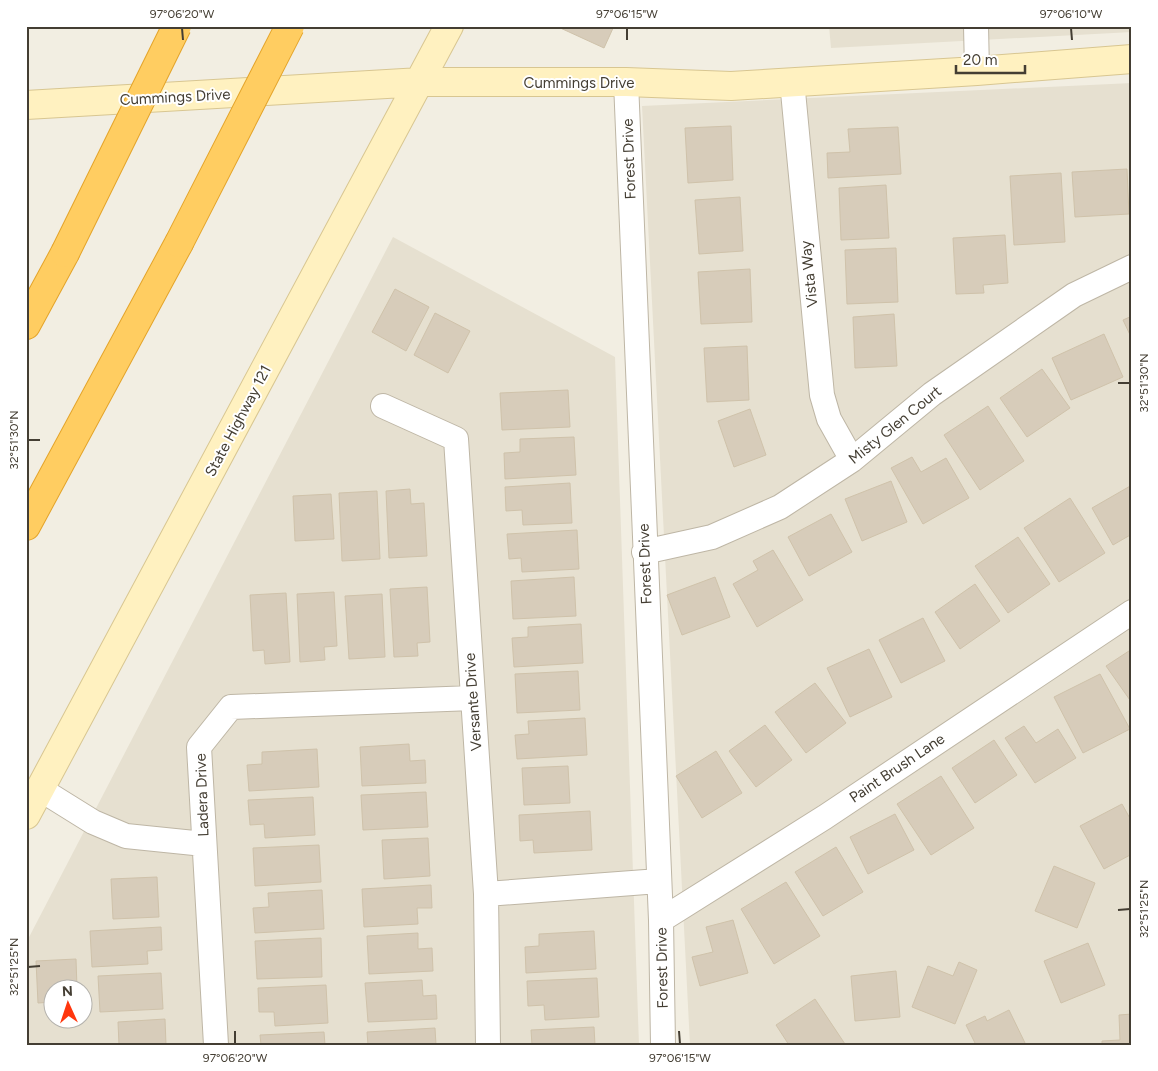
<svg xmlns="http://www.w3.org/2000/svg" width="1158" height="1071" viewBox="0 0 1158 1071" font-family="Figtree,sans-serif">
<rect width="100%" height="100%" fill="#f2eee2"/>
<path fill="#e6e0d0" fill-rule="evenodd" d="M829,26H1132V32L831,48Z
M1132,83V1045H690L642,106Z
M393,237L615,357L639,1045H26V943ZM52,988H82V1018H52Z"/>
<path fill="#d7ccba" stroke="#cfc2aa" d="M556,26H614L604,48Z
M852,26H904L852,28Z
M731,126L733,180L688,183L685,128Z
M898,127L901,174L828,178L827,153L850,152L848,129Z
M1127,169L1129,214L1075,217L1072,172Z
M1061,173L1065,242L1014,245L1010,176Z
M886,185L889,238L841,240L839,188Z
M740,197L743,251L699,254L695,200Z
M1005,235L1008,283L983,285L984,293L956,294L953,238Z
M896,248L898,302L847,304L845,250Z
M750,269L752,322L701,324L698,272Z
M395,289L429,307L406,351L372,332Z
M435,313L470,331L448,373L414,355Z
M894,314L897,366L855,368L853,317Z
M1132,316V339L1123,320Z
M1104,334L1123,377L1071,400L1052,358Z
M747,346L749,400L707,402L704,348Z
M1042,369L1070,408L1027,437L1000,398Z
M568,390L570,427L502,430L500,393Z
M988,406L1024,461L980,490L944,435Z
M750,409L766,455L734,467L718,421Z
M574,437L576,475L505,479L504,453L520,452V439Z
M912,457L921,472L946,458L969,498L923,524L891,468Z
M891,481L907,522L862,541L845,499Z
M570,483L572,523L523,525L522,510L506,511L505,487Z
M1132,485V534L1113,545L1092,508Z
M410,489L411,504L424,503L427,556L389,558L386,491Z
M377,491L380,559L342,561L339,493Z
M331,494L334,539L295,541L293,496Z
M1070,498L1105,553L1059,582L1024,528Z
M831,514L852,552L809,576L788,537Z
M577,530L579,569L522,572L521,558L509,559L507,534Z
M1018,537L1050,584L1008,613L975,566Z
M773,550L803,600L757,627L733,584L758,570L753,561Z
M574,577L576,616L513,619L511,581Z
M715,577L730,617L682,635L667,595Z
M975,584L1000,621L960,649L935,612Z
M427,587L430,642L417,643L418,656L394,657L390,589Z
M334,592L337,646L324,647L325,660L300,662L297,594Z
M286,593L290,662L265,664L264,650L253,651L250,595Z
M382,594L385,657L349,659L345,596Z
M923,618L945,661L901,683L879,640Z
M581,624L583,663L514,667L512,638L528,637V627Z
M869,649L892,697L850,717L827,668Z
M1132,649V703L1106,666Z
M578,671L580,710L517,713L515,674Z
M1100,674L1130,729L1083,753L1054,697Z
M815,683L846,723L806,753L775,712Z
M585,718L587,755L517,759L515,735L529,734L528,721Z
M765,725L792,760L756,787L729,751Z
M1024,726L1036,743L1058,729L1076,758L1035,783L1005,738Z
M994,740L1017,775L975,803L952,768Z
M409,744L410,761L425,760L426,783L362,786L360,747Z
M317,749L319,787L249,791L247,765L262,764V752Z
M716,751L742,793L702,818L676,776Z
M568,766L570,803L524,805L522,768Z
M941,776L974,828L931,855L897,804Z
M426,792L428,827L363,830L361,795Z
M313,797L315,835L265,838L264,824L250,825L248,800Z
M1122,804L1132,822V854L1104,869L1080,826Z
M590,811L592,850L534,853L533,840L520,841L519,815Z
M895,814L914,850L868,874L850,837Z
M428,838L430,876L384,879L382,840Z
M319,845L321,882L255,886L253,848Z
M836,847L863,892L823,916L795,872Z
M1054,866L1095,883L1077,928L1035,911Z
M157,877L159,917L113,919L111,879Z
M786,882L820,936L774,964L741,909Z
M431,885L432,908H417L418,924L364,927L362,889Z
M322,890L324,929L255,933L253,908L269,907L268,893Z
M733,920L748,973L700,986L692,957L713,952L706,927Z
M161,927L162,950L147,951L148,964L92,967L90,931Z
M594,931L596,969L526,973L525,947L539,946V934Z
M418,933V949L432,948L433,971L369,974L367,936Z
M321,938L322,977L257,979L255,941Z
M1088,943L1105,985L1061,1003L1044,961Z
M76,959L77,988H52V1002L38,1003L36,961Z
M959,962L977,970L955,1024L912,1007L928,966L953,976Z
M896,971L900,1017L855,1021L851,976Z
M161,973L163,1009L100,1012L98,976Z
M597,978L599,1017L545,1020L544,1005L528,1006L527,981Z
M422,980L423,996L436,995L437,1019L368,1022L365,983Z
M326,985L328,1023L275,1026L274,1012H259L258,988Z
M815,999L845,1044L844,1045H789L776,1025Z
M1009,1010L1026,1045H976L966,1025L985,1016L987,1021Z
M1132,1014V1045H1102V1041L1120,1040L1119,1015Z
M165,1019L166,1045H119L118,1022Z
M594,1027L595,1045H532L531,1030Z
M435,1028L436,1045H368L367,1032Z
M324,1032L325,1045H261L260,1035Z"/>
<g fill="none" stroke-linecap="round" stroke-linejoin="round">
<g stroke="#beb6a5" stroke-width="26">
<path id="street" d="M976,26L977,71
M792,81L822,395L829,419L852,460
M626,82L661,920L663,1045
M383,406L456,439L486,894L488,1045
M644,552L712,537L780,507L852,460L932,394L1074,295L1132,267
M40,789L93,822L126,836L204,844
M486,894L659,881
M661,920L825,817L1132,612
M216,1045L199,747L231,707L473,698"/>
</g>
<g stroke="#d8c691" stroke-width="30">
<path id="secondary" d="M26,105L421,82H626L731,86L977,71L1132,59
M26,815L449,26"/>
</g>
<g stroke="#e4a42a" stroke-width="30">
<path id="highway" d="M26,325L65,253
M26,526L179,243"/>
</g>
<use href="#street" stroke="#fff" stroke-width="24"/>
<use href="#secondary" stroke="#fff1c0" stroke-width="28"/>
<use href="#highway" stroke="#ffcd61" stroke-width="28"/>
<g stroke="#e4a42a" stroke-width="30" stroke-linecap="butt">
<path id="highway-bridge" d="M179,243L290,26
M65,253L177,26"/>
</g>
<use href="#highway-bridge" stroke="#ffcd61" stroke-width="28"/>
</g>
<path fill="none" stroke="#443e33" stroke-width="2" d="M182,28L183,40M627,28V40M1071,28L1072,40M1118,383H1130M28,440H40M1118,910L1130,909M28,967L40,966M235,1031V1044M679,1031L680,1044"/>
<g text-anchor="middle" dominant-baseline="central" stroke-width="4" stroke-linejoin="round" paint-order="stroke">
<g font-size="15" fill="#443e33" stroke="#fff">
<text x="579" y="83">Cummings Drive</text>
<text transform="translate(175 97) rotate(-3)">Cummings Drive</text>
<text transform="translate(629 159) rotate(-92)">Forest Drive</text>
<text transform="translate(809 274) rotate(-96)">Vista Way</text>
<text transform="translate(238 421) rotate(-62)">State Highway 121</text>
<text transform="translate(895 425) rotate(-39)">Misty Glen Court</text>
<text transform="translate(645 564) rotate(-92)">Forest Drive</text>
<text transform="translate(473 702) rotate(-94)">Versante Drive</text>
<text transform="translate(897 768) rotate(-34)">Paint Brush Lane</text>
<text transform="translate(202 795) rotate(-92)">Ladera Drive</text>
<text transform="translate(662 968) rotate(-91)">Forest Drive</text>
</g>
</g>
<rect width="1158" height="1071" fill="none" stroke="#ffffff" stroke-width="55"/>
<g transform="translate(68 1004) rotate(357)"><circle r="24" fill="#ffffff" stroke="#b4b2ad"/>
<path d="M0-4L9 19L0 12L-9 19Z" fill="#ff360d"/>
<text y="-8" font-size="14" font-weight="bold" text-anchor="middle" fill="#443e33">N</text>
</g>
<path d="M956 65v8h69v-8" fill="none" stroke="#443e33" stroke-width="2.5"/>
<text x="963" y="65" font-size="15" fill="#443e33" stroke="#ffffff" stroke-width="4" paint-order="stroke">20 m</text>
<rect x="28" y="28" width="1102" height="1016" fill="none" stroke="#443e33" stroke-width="2"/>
<g font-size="12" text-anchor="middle" fill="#443e33">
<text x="182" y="18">97°06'20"W</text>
<text x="627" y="18">97°06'15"W</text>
<text x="1071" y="18">97°06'10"W</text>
<text transform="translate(1144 383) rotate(-90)" y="4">32°51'30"N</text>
<text transform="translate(14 440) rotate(-90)" y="4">32°51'30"N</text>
<text transform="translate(1144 909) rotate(-90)" y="4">32°51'25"N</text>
<text transform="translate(14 967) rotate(-90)" y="4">32°51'25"N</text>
<text x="235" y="1062">97°06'20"W</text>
<text x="680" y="1062">97°06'15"W</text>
</g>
</svg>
